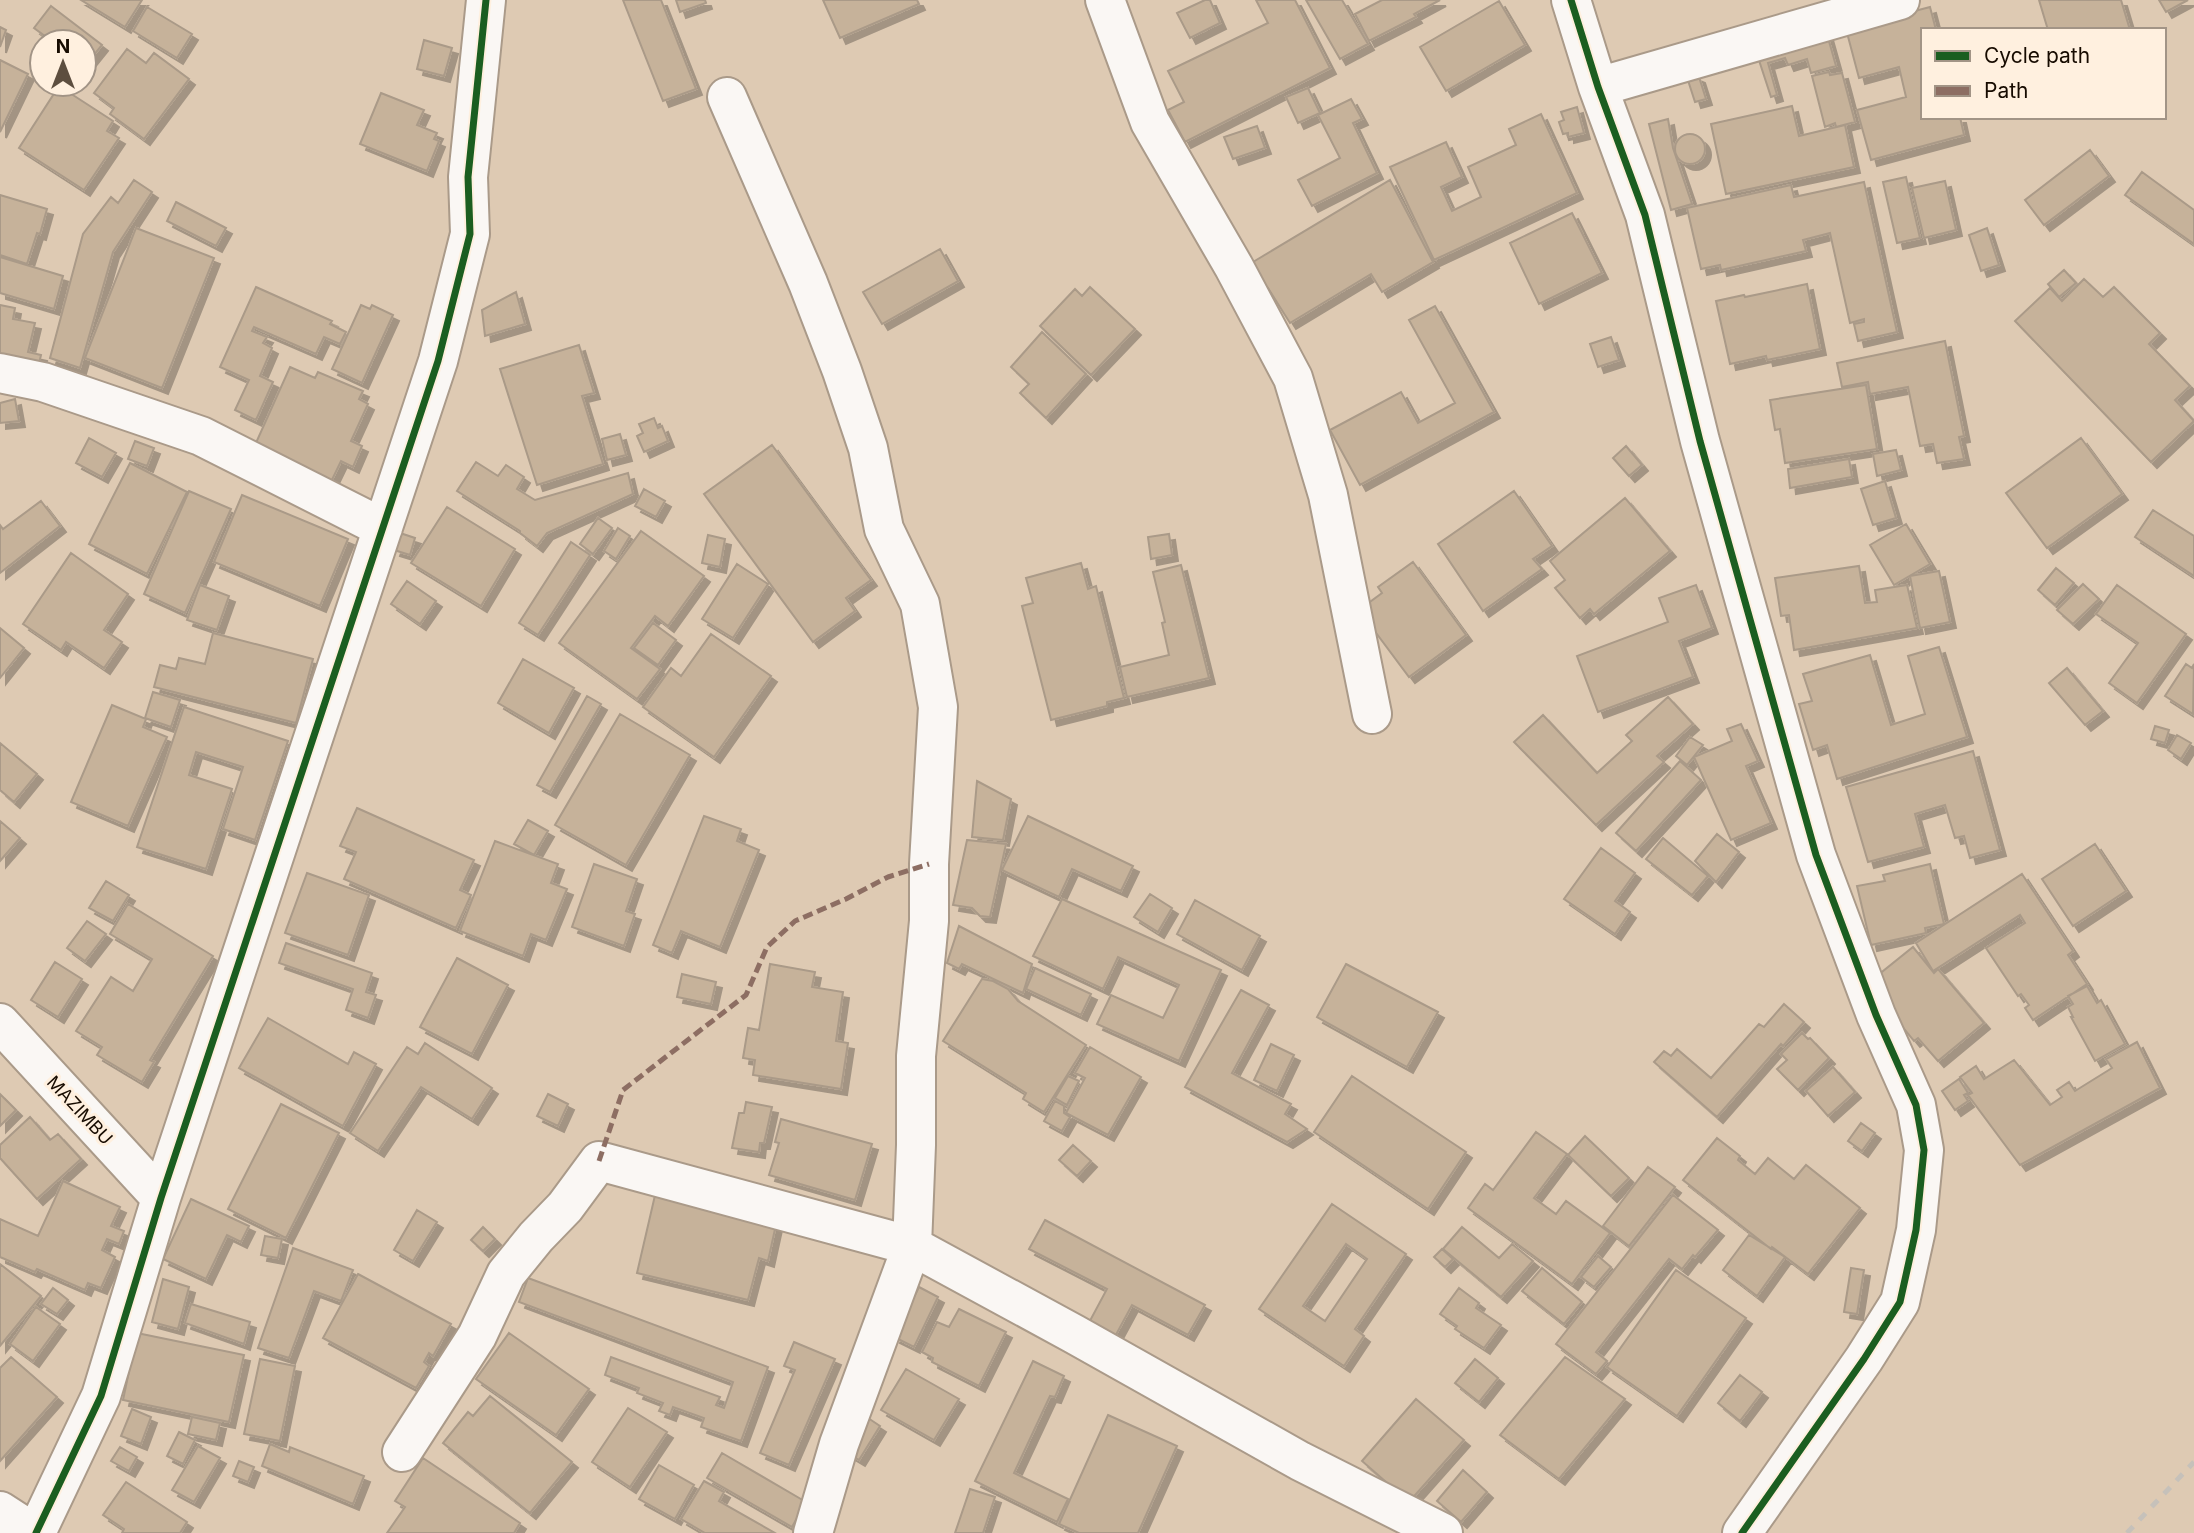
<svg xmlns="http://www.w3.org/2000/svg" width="2194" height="1533" viewBox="0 0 2194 1533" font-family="Inter,sans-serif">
<defs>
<filter id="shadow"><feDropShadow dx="6" dy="6" stdDeviation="0" flood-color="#0004"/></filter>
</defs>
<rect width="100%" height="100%" fill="#decab3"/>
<path fill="#c6b29a" stroke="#aa9a88" stroke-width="2" fill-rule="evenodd" filter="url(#shadow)" d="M81,0H142L125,27Z
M623,0H661L696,89L663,101Z
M676,0H705L706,3L680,12Z
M823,0H917L919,4L840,38Z
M1205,0H1210L1220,23L1190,38L1177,13Z
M1256,0H1295L1330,68L1185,142L1168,110L1184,102L1168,71L1268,23Z
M1306,0H1342L1368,44L1340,59Z
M1382,0H1440L1414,14L1416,17L1369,41L1355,14Z
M2039,0H2121L2130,30H2048Z
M2159,0H2188L2166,12Z
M1499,1L1525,45L1446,91L1420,47Z
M51,6L102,45L85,66L84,42H53L34,28Z
M147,7L192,34L177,58L133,31Z
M1930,7L1936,30H1923V117H1960L1964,135L1871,160L1857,110L1906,97L1899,67L1859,78L1846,29Z
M0,27L6,30L0,47Z
M1825,27L1836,66L1811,73L1807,59L1788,65L1785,58L1768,63L1777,95L1771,97L1756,51Z
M424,40L452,48L444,76L417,69Z
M127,49L146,63L154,53L189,79L144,139L110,114L114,108L94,93Z
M0,60L28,74L0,132Z
M1685,71L1699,77L1706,99L1695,102Z
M1829,72L1830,75L1842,73L1855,122L1836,127L1835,123L1825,127L1812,76Z
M59,86L113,121L107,131L119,138L84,190L19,148Z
M1308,88L1320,113L1298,123L1286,97Z
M381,93L424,110L417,125L437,133L434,139L439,141L427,171L360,144Z
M1351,99L1362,119L1353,123L1377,173L1312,206L1298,180L1340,158L1318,115Z
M1792,106L1799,136L1845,125L1854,167L1726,194L1711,124Z
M1577,107L1584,133L1568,137V133L1563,134L1559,122L1564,120L1561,112Z
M1541,114L1577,193L1434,260L1390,167L1446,142L1462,177L1441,187L1452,211L1481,197L1468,167L1516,145L1509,129Z
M1668,119L1673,148L1692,204L1671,210L1649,124Z
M1257,126L1265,148L1233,159L1224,137Z
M1675 149a15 15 0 1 1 30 0a15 15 0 1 1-30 0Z
M2090,150L2109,176L2044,225L2025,200Z
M2142,172L2194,210V244L2125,195Z
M1906,177L1920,238L1897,243L1883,182Z
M134,180L152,192L113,252L80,368L50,358L83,234L111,197L118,203Z
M1390,180L1433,262L1382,292L1371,274L1290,323L1268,288L1264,290L1248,265Z
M1945,181L1956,230L1924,238L1912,188Z
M1864,182L1897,332L1858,341L1854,324L1864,322V319L1850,323L1830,233L1803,240L1806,251L1721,270L1720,265L1701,269L1687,208L1791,185L1794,197Z
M0,195L47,209L40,234L37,233L27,264L0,255Z
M176,202L226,228L216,246L167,221Z
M1572,213L1602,273L1539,304L1510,243Z
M136,228L214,258L162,388L85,358Z
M1987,228L1999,265L1981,271L1969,235Z
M940,249L958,281L882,324L863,292Z
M0,257L63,276L54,309L0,293Z
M2064,270L2076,283L2059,297L2048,284Z
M2084,279L2103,297L2114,287L2160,333L2149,344L2190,386L2175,400L2194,421L2151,462L2015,321L2050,288L2062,301Z
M1807,284L1820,349L1767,360L1766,356L1730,364L1716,301L1744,295L1745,297Z
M256,287L332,321L330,324L346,332L340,344L324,337L316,354L254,327L252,331L267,337L263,343L272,348L260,376L273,382L256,420L235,410L249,380L220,367Z
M1090,287L1135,329L1091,375L1040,326L1075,289L1082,296Z
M516,292L525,324L485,336L482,310Z
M0,305L15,308L13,319L35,323L28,352L41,355L37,372L0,366Z
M361,305L370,309L372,305L393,315L362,383L332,369Z
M1435,306L1494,412L1360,485L1330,430L1401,392L1418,423L1455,403L1409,320Z
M1042,332L1086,374L1046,418L1020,393L1029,384L1011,367Z
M1611,337L1619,360L1598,367L1590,344Z
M1945,341L1964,436L1959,437L1964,459L1937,463L1933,444L1920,446L1908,387L1870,394L1868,382L1842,387L1837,363Z
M579,345L594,393L582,396L603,464L537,485L500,369Z
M290,367L315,378L318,372L363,391L359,399L368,404L351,441L362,446L353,467L341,461L328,488L251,454Z
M1866,385L1877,449L1785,463L1780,429L1775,430L1770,400Z
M15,399L19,421L0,423V403Z
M654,418L658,428L662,426L668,441L644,452L637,436L643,433L639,424Z
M620,434L626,455L607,460L602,439Z
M89,438L116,453L102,477L76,463Z
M2081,438L2122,494L2047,548L2006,493Z
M135,441L154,448L147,466L128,459Z
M772,445L871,580L846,598L855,611L813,642L704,494Z
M1626,446L1642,465L1629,476L1613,458Z
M1896,450L1901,470L1877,476L1873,454Z
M1849,459L1852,477L1790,488L1788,469Z
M476,462L498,476L506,465L524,477L517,489L535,500L628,473L633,494L547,533L537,546L520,533V531L457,491Z
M130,463L187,492L147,574L89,544Z
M1885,481L1896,518L1873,525L1861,489Z
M644,489L665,501L656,517L635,506Z
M189,491L231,509L185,613L144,594Z
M1514,491L1552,546L1533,559L1542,569L1483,611L1438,544Z
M242,495L348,539L320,606L214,562Z
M1625,498L1670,551L1594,614L1590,609L1580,618L1555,588L1565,580L1550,561Z
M41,501L60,526L0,573V525L3,529Z
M447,507L515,549L481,606L411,563Z
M2153,510L2194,536V576L2135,537Z
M598,518L612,528L593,554L580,544Z
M1906,524L1930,564L1894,585L1870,545Z
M618,528L630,536L616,559L604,551Z
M641,531L704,576L668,626L655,616L631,648L660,669L637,699L559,643Z
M400,533L415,538L410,555L394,550Z
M1169,534L1172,555L1151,559L1148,537Z
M708,535L725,539L720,567L702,563Z
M571,542L590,555L538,635L519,623Z
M71,553L128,594L104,630L122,642L104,668L66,642L61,650L23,624Z
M1413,562L1466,635L1409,677L1359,610L1382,593L1378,587Z
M1081,563L1088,589L1096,586L1124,698L1107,702V706L1051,720L1022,606L1033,603L1026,578Z
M737,564L768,584L733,638L702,619Z
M1181,565L1209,678L1127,697L1120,667L1169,655L1162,623L1165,622L1153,572Z
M1859,566L1865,603L1877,602L1875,590L1907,585L1917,628L1794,650L1789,615L1781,616L1775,578Z
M2056,568L2074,583L2055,605L2038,590Z
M1939,571L1950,622L1920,628L1910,576Z
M407,581L436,601L420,624L391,604Z
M2083,584L2099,599L2073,624L2057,610Z
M200,585L229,596L217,630L187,620Z
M1696,585L1712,628L1679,641L1693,677L1598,712L1577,656L1668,622L1659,598Z
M2117,585L2186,634L2137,703L2109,683L2138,643L2096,614Z
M653,623L676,640L658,665L634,648Z
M0,628L24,648L0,678Z
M213,633L313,659L296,723L154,687L160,665L176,669L179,658L205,664Z
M711,634L771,676L714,757L643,707L671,668L681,676Z
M1939,647L1967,737L1837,779L1827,745L1813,750L1799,704L1812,701L1803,674L1870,655L1891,725L1925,714L1908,656Z
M523,659L574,688L549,733L498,703Z
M2186,664L2192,668L2194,664L2193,714L2165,696Z
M2067,668L2103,711L2085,725L2049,683Z
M153,692L180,700L171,727L145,718Z
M587,696L601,704L550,792L537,785Z
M1668,697L1693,724L1657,756L1664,762L1596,825L1514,742L1543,715L1597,773L1632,741L1626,735Z
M112,705L146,719L143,727L167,737L128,826L71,802Z
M184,707L288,741L255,840L223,829L243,767L196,752L189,775L232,789L206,869L137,847Z
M620,714L690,755L626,865L555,825Z
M1741,724L1758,761L1746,766L1771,823L1731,840L1694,757L1732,741L1727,729Z
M2155,726L2169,730L2165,743L2151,739Z
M2177,735L2191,743L2181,759L2168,750Z
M1690,737L1703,745L1687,765L1676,756Z
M0,743L37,774L14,802L0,790Z
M1973,751L2000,850L1970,858L1964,836L1955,838L1945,805L1915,814L1924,847L1868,862L1846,787Z
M1680,761L1701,780L1636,851L1616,833Z
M977,781L1011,799L1003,840L972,837Z
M357,808L474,860L460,890L471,895L456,928L344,879L356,852L340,846Z
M704,816L741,829L737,841L759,850L720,947L681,931L672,953L653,945Z
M1028,816L1133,866L1121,891L1072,869L1059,897L1002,870Z
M528,820L548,831L534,855L514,844Z
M0,821L20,838L0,861Z
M1717,834L1739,852L1716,882L1695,861Z
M1663,838L1708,876L1692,895L1646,859Z
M967,840L1006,844L990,917L980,916L972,908L953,905Z
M495,841L558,864L551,883L567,889L546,940L531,934L523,956L460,931Z
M2095,844L2126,891L2073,926L2042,879Z
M1601,848L1635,873L1615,901L1630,912L1615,934L1564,899Z
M594,864L637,879L626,911L635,914L624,946L572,927Z
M1930,864L1944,924L1925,928L1926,933L1871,945L1857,886L1885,881L1883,875Z
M307,873L369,895L348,955L285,933Z
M2022,874L2073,951L2068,955L2087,984L2033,1020L2025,1008L2029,1005L2021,994L2018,996L1986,948L2025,923L2020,915L1933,971L1916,943Z
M106,881L129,895L113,921L89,908Z
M1150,894L1172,908L1158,932L1134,917Z
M1062,899L1221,970L1179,1061L1097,1024L1111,995L1163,1018L1179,985L1118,957L1103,989L1033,956Z
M1195,900L1260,936L1242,970L1177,934Z
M128,904L213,956L150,1060L154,1062L142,1082L97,1055L102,1047L76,1031L111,977L133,991L152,959L110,934Z
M87,921L106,934L85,961L67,948Z
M959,926L1032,964L1023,993L962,964L959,969L947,963Z
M286,943L372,973L366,992L376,995L368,1018L346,1010L353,989L279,963Z
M1913,947L1934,973L1938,969L1984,1023L1938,1061L1918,1038L1914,1041L1867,984Z
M457,958L508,985L472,1054L420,1027Z
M55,962L82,979L58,1017L31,1000Z
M770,964L815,972L812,987L843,992L836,1041L848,1043L841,1089L753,1075L755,1060L743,1058L748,1028L759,1030Z
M1346,964L1438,1012L1407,1067L1317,1017Z
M1035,968L1091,994L1081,1015L1026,989Z
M682,974L716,982L711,1004L677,997Z
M982,979L993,981L1008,989L1018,1001L1086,1045L1044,1112L1023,1099L1026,1093L943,1041Z
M2087,986L2097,1003L2101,1000L2125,1044L2095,1061L2071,1017H2073L2068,1007L2073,1004L2068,996Z
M1241,990L1269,1005L1232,1073L1291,1104L1285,1114L1307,1129L1287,1142L1185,1087Z
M1784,1004L1804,1022L1783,1046L1781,1044L1717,1117L1654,1062L1664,1051L1671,1056L1677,1049L1711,1078L1759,1024L1764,1027Z
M268,1018L348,1064L354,1052L376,1064L343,1126L239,1068Z
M1802,1033L1808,1039L1810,1038L1829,1058L1798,1090L1777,1069L1787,1060L1781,1054Z
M2137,1042L2160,1088L2020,1165L1968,1095L1972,1093L1960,1077L1976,1066L1984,1079L2014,1060L2050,1105L2062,1097L2057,1090L2069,1082L2075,1091L2112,1068L2106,1059Z
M425,1043L492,1088L472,1119L421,1087L378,1151L350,1133L407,1047L418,1054Z
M1271,1044L1294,1055L1277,1091L1254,1080Z
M1090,1047L1141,1077L1108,1135L1066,1113L1085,1078L1075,1073Z
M1833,1067L1855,1092L1828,1116L1806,1091Z
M1068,1076L1079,1081L1067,1105L1055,1098Z
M1352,1076L1466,1152L1428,1209L1314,1132Z
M1959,1079L1968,1093L1964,1095L1968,1101L1955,1110L1942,1091Z
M0,1094L16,1110L0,1126Z
M548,1094L568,1104L558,1126L537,1116Z
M1055,1101L1064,1106V1113L1070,1117L1062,1131L1044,1121Z
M746,1102L772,1107L764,1143H760L759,1152L732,1148L739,1113H744Z
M281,1104L339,1133L286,1238L228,1209Z
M30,1117L50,1140L58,1134L81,1159L37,1199L0,1158V1145Z
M781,1119L872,1144L855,1200L769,1175L779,1143L775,1142Z
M1861,1123L1875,1133L1862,1151L1848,1141Z
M1536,1132L1567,1154L1534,1198L1556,1214L1566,1201L1610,1233L1572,1284L1468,1208L1485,1184L1493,1190Z
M1585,1136L1629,1178L1611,1196L1568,1155Z
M1717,1138L1740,1156L1738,1160L1755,1174L1768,1158L1794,1179L1806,1165L1860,1208L1808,1274L1772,1247L1771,1249L1683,1180Z
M1073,1145L1091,1161L1077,1176L1059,1160Z
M1648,1167L1675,1187L1629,1246L1603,1226Z
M63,1181L120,1207L111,1226L124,1231L119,1244L107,1239L102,1250L115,1257L101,1288L88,1283L85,1290L37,1269L35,1272L0,1257V1219L38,1236Z
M656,1191L777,1220L768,1261L759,1258L748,1300L637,1273Z
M1673,1195L1718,1230L1695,1257L1693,1255L1682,1269L1669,1259L1596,1352L1607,1361L1596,1374L1556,1344Z
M191,1199L249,1226L241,1242L227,1235L206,1279L163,1259Z
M1332,1204L1406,1254L1355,1329L1364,1336L1344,1366L1259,1309ZM1346,1244L1367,1259L1325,1321L1303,1306Z
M417,1210L437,1222L413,1261L394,1250Z
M1045,1220L1205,1305L1188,1335L1132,1305L1111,1344L1085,1330L1107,1289L1029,1249Z
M483,1227L495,1239L483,1251L471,1240Z
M1462,1227L1499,1258L1512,1244L1533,1261L1501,1297L1443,1249Z
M1749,1235L1785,1257L1757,1296L1723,1270Z
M265,1236L282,1239L278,1258L261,1255Z
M293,1248L353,1270L341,1301L314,1291L289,1358L258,1348Z
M1442,1249L1453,1259L1445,1267L1434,1257Z
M1598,1256L1611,1267L1594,1287L1581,1277Z
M0,1264L41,1296L0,1346Z
M1542,1268L1582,1302L1564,1324L1522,1291Z
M1851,1268L1864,1270L1857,1314L1844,1312Z
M1676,1270L1746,1318L1677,1416L1607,1367Z
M358,1274L451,1324L433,1356L429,1353L424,1362L429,1366L416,1388L323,1338Z
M528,1278L768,1367L741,1441L701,1427L704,1418L673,1407L670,1415L659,1411L663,1403L637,1393L639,1388L605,1375L611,1357L720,1397L716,1405L724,1408L733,1382L519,1302Z
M163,1279L189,1287L178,1329L152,1322Z
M919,1287L938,1297L914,1347L894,1337Z
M53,1288L68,1300L57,1314L41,1304Z
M1459,1288L1479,1303L1476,1308L1501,1325L1484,1348L1455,1329L1457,1326L1440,1314Z
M191,1304L250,1322L244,1344L185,1323Z
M36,1307L60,1324L33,1361L10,1344Z
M959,1309L1006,1332L979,1386L932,1362L933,1358L922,1352L937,1322L949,1327Z
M137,1333L244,1355L229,1422L123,1400Z
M509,1333L589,1389L556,1435L476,1379Z
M794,1342L835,1359L789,1465L760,1453L795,1370L784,1366Z
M11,1357L57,1397L0,1461V1368Z
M1565,1357L1625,1399L1559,1479L1500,1435Z
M260,1359L295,1366L280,1441L244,1434Z
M1475,1359L1498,1378L1479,1402L1455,1383Z
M1033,1361L1064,1376L1055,1397L1050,1396L1014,1473L1068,1499L1057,1522L975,1481Z
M906,1369L959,1399L934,1440L881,1410Z
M1740,1375L1762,1392L1740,1421L1718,1403Z
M490,1396L572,1462L530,1513L443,1443L468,1412L473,1416Z
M1416,1399L1464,1440L1409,1502L1362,1461Z
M628,1408L667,1432L630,1487L592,1462Z
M132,1409L151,1417L141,1444L121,1436Z
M1108,1415L1177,1446L1138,1533H1079L1059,1524Z
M865,1416L880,1426L859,1460L844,1451Z
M192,1417L220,1423L216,1440L188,1434Z
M179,1432L195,1440L183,1464L167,1456Z
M270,1444L289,1452L290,1447L364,1476L353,1504L262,1466Z
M198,1446L220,1458L194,1502L172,1490Z
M120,1447L137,1457L129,1471L111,1461Z
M722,1453L806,1502L792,1527L707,1478Z
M423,1458L520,1523L514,1533H387L405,1507L395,1501Z
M239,1461L254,1467L248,1482L233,1476Z
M659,1465L694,1485L675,1519L639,1499Z
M1463,1470L1487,1492L1461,1522L1437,1501Z
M704,1481L724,1492L719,1501L775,1533H705L681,1519Z
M126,1482L187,1522L180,1533H122L124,1529L103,1515Z
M970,1489L995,1497L983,1533H955Z"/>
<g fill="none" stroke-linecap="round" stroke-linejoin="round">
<g stroke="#aa9a89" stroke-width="42">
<path id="minor" d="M1105,0L1150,122L1234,267L1293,378L1328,495L1372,714
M1571,0L1598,87L1645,215L1700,441L1816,855L1876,1015L1916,1105L1924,1150L1916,1230L1900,1302L1864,1359L1742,1533
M1598,87L1900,0
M727,97L808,283L842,371L868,448L884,529L920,604L938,707L929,864V921L916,1056V1145L912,1246L839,1444L813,1533
M0,373L43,382L201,436L383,528
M0,1023L161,1198
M402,1452L477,1336L506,1274L536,1237L565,1207L599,1161L912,1246L1074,1334L1300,1461L1443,1533
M0,1511L34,1533
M36,1533L101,1396L161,1198L438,361L470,234L468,177L486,0"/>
</g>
<use href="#minor" stroke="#faf7f4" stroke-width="38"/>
<path stroke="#c6c1ba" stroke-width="5" stroke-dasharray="9 9" stroke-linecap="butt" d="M2127,1533L2194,1462"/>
<path stroke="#8d6e63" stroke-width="5" stroke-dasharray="10 5" stroke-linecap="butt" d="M599,1161L623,1090L746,995L767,947L795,921L846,899L888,877L929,864"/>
<g stroke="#fff0df" stroke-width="11">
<path id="cycleway" d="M1571,0L1598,87L1645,215L1700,441L1816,855L1876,1015L1916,1105L1924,1150L1916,1230L1900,1302L1864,1359L1742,1533
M36,1533L101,1396L161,1198L438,361L470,234L468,177L486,0"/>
</g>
<use href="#cycleway" stroke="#1b5e20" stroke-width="7"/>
</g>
<g text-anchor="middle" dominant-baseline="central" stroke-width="6" stroke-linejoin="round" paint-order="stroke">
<g font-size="18" fill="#170b00" stroke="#fff0df">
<text transform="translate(80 1110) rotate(47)">MAZIMBU</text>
</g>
</g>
<rect x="1921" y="28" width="245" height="91" fill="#fff0df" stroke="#a29486" stroke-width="2"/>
<rect x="1935" y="51" width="35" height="10" fill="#1b5e20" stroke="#a29486" stroke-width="2"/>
<text x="1984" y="63" font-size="21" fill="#170b00">Cycle path</text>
<rect x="1935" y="86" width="35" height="10" fill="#8d6e63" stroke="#a29486" stroke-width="2"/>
<text x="1984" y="98" font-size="21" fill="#170b00">Path</text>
<g transform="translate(63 63)"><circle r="33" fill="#fff0df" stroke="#a29486" stroke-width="2"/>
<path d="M0-5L12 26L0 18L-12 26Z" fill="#5d4e3f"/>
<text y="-10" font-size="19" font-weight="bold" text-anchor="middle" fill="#170b00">N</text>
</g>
</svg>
